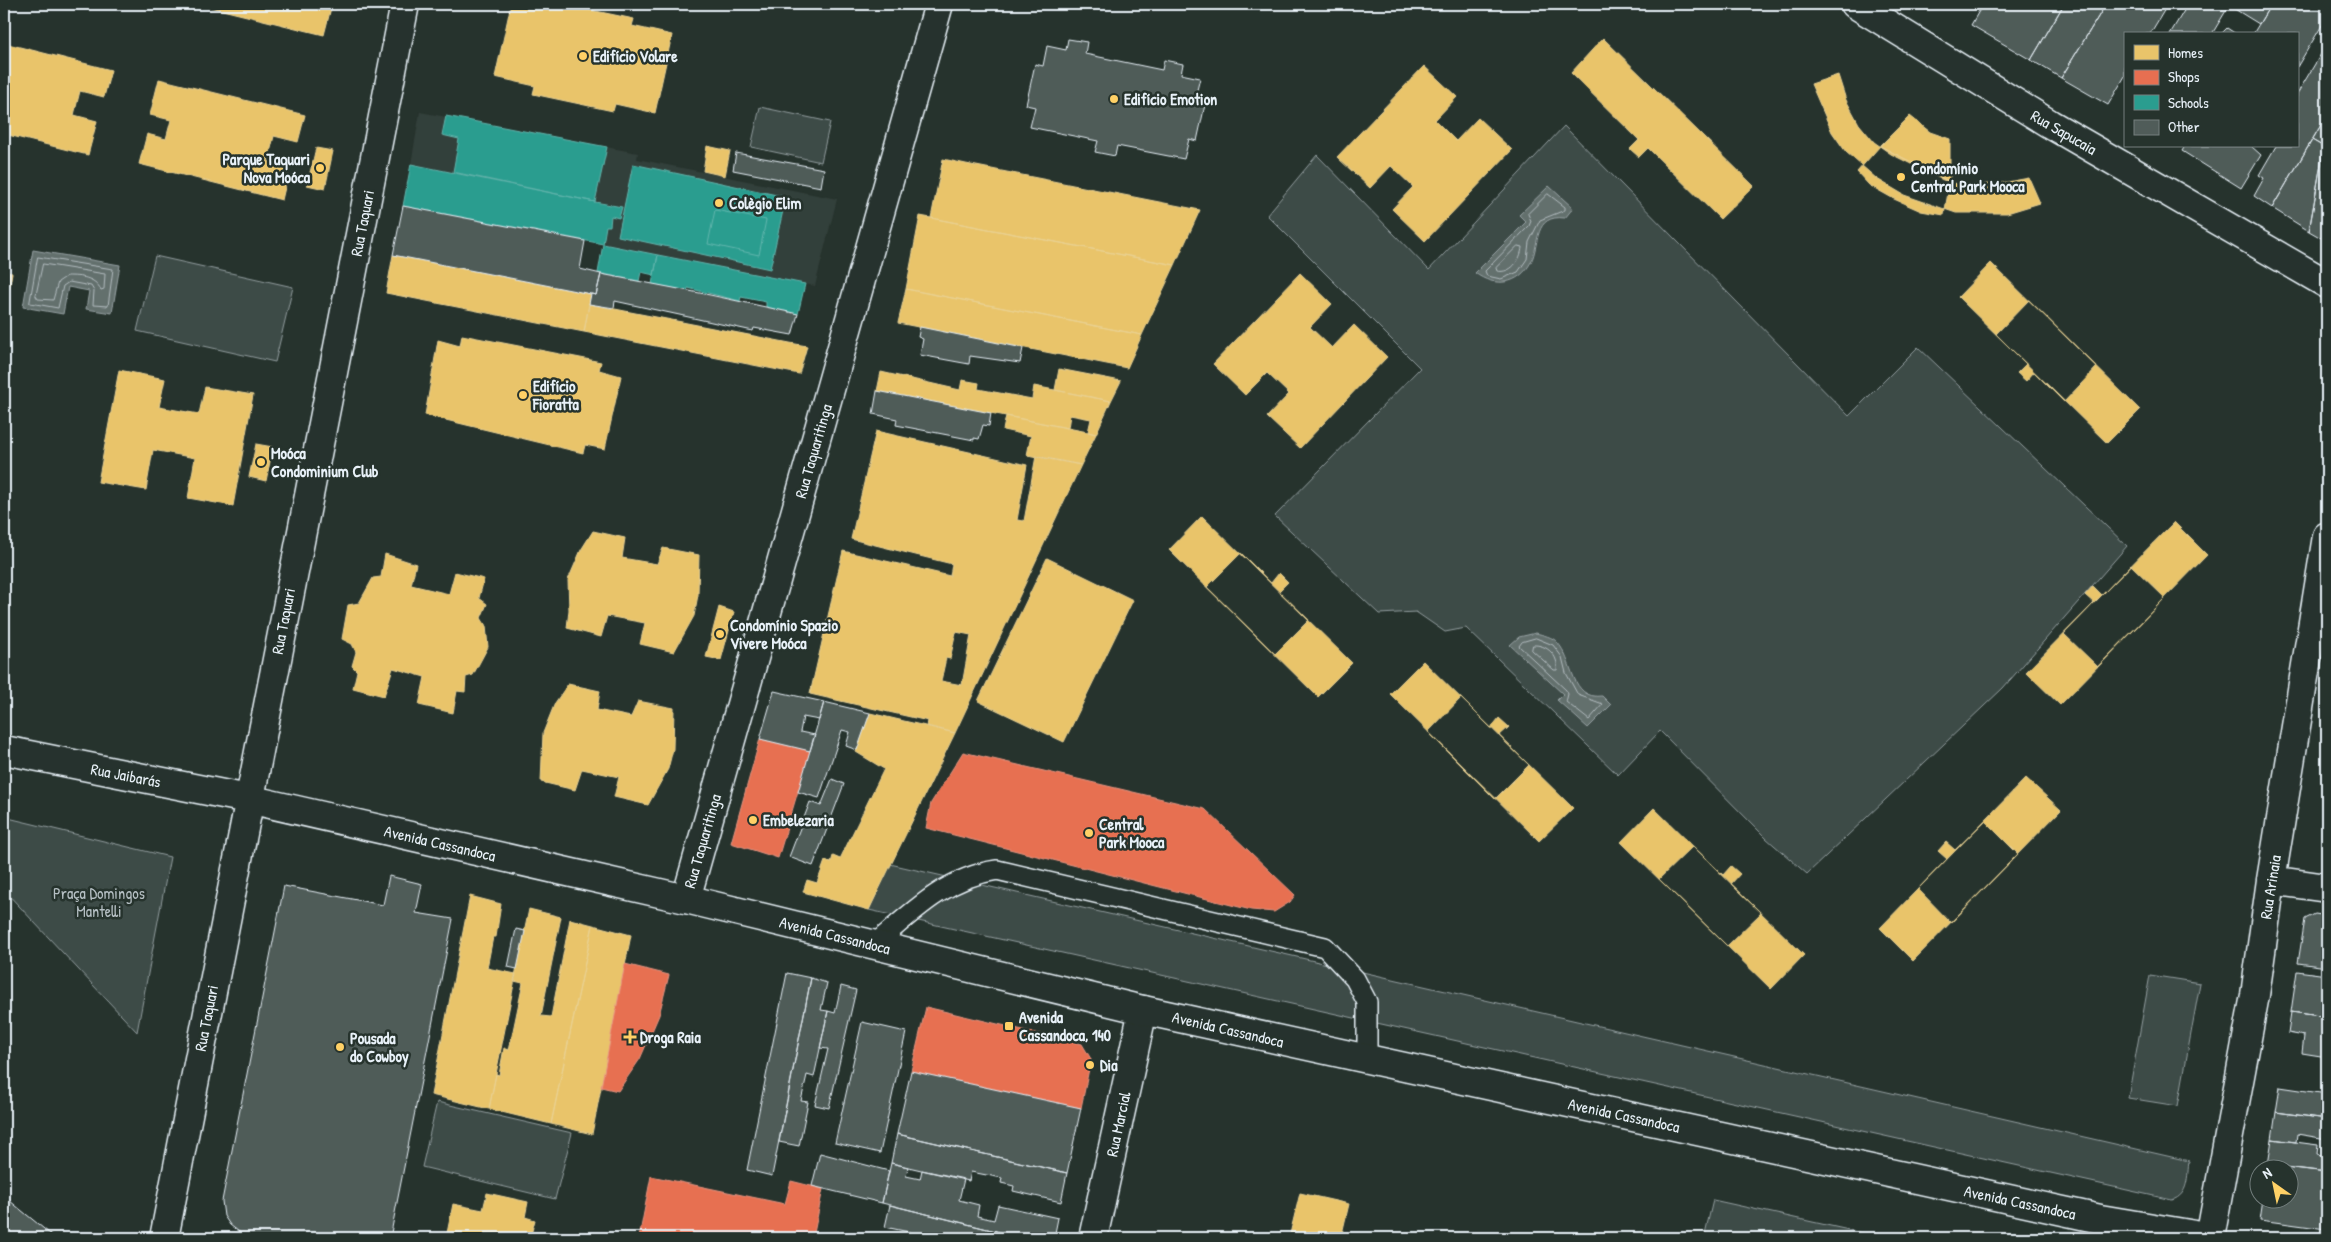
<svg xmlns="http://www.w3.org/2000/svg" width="2331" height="1242" viewBox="0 0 2331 1242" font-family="'Patrick Hand',sans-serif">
<rect width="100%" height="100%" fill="#26332d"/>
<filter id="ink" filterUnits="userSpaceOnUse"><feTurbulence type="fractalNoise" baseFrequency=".02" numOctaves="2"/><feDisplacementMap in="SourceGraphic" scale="10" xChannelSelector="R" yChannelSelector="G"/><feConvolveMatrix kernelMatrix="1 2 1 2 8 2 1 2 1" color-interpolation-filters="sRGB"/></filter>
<g filter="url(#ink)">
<path fill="#333f3a" d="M420,112L638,153L637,159L837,199L815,286L603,244L606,226H610L611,216L619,218L622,207L411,164Z"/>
<path fill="#3e4b47" stroke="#939ea0" d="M760,107L830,122L821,162L751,147Z
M1564,126L1849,416L1918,347L2127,546L2003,688L1807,874L1766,838L1660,731L1618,775L1466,628L1445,632L1416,612L1379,614L1275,516L1420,368L1267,215L1317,155L1429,270Z
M155,256L293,287L275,362L137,331Z
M4,817L170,857L137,1032L4,890Z
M890,864L2189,1161C2187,1176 2189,1195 2172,1200L869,910Z
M2150,975L2200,983L2178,1106L2128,1098Z
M437,1102L572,1133L555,1199L422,1167Z
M1713,1200L1885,1238H1704Z"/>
<path fill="#636f6d" stroke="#98a3a5" d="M1549,186L1573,208L1565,218C1533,214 1540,244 1531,262C1519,285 1495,288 1475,273L1526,222L1519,215Z
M33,250L120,265L112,313L86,309L89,291L68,287L63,314L23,307Z
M1536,633C1543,635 1553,637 1557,642C1574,660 1570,700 1602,696L1611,705L1588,728L1557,700L1563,694L1510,645L1519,637Z"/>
<path fill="#e9c46a" stroke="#e9d295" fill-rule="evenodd" d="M198,4H332L324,35Z
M511,4H522L552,10L553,4H562L634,19L632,26L672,35L655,113L615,104L613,111L533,94L535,86L495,77Z
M820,4H847L846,9Z
M1603,38L1754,186L1720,219L1648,148L1639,157L1630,149L1639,140L1571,73Z
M4,43L111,70L104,97L80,91L74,115L97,121L88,155L4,134Z
M1424,66L1457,97L1435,120L1456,141L1478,118L1512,150L1425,241L1392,209L1413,187L1391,166L1370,188L1337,157Z
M1838,75L1846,100L1859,124L1874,142L1891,154L1943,180L1964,186L2002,183L2029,178L2040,203L2007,213H1956L1904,195L1877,179L1846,152L1832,132L1811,84Z
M159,79L305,115L298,142L274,136L268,161L290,166L282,200L139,164L147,134L166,139L171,120L150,115Z
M1910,116L1930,132L1950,139V182L1880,146Z
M707,146L730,151L725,176L703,171Z
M1880,146L1950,182L1944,215L1921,211L1894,199L1869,185L1857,172Z
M316,148L333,151L325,189L307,185Z
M943,159L966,164L1200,210L1175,265L931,218Z
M920,216L931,218L1175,265L1142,335L906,289Z
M393,255L591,294L584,332L386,293Z
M1991,263L2140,410L2107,443L1958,297Z
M4,272L12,273L4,316Z
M1300,273L1332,304L1310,327L1332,348L1354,325L1387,357L1300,448L1267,417L1289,394L1267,373L1245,395L1213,364Z
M906,289L1142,335L1127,368L898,323Z
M2029,300L2097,367L2064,402L2034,372L2026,381L2017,373L2026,364L1996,334Z
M589,304L790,343L807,346L799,374L584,332Z
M462,335L601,362L599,370L621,376L605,449L585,445L583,453L425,415L438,340L460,346Z
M1059,369L1121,381L1111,401L1055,390Z
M119,370L165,379L159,407L199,414L205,387L253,395L233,506L188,498L195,458L153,450L146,490L98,482Z
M881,372L960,390L962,380L979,383L978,389L1032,399L1034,386L1111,401L1096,434L1088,432L1091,419L1070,415L1068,428L877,391Z
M1006,416L1088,432L1096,434L1081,465L1027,455L1031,436L1003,430Z
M876,431L1027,465L1017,520L1024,521L1036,456L1081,465L955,733L927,726L928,721L810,694L843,551L950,576L952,564L851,539ZM956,632L971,635L962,685L941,681L946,658L950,659Z
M256,444L273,447L266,481L249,477Z
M1202,516L1352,663L1318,697L1169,550Z
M2174,522L2207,555L2060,705L2026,672Z
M593,531L625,538L622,558L657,564L663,548L699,555L698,595L694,616L674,652L640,644L645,623L607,616L601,637L567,628L569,610L568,580L581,550Z
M1241,553L1271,583L1279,573L1288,582L1279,591L1309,620L1275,654L1207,587Z
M385,554L416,564L411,585L449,594L455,572L484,579L479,598L487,604L481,618L486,626L488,647L473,675L466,677L465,692L457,691L453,713L419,705L425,677L393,668L384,696L353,688L357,671L352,666L356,652L352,644L342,639L348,605L359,603L373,578L381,577Z
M1047,558L1133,600L1064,742L978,701Z
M2131,565L2165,598L2098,667L2064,634L2094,603L2085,595L2093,586L2102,595Z
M719,607L734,612L721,660L706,657Z
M1423,661L1573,808L1539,841L1390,694Z
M568,684L600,691L597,710L631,717L638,701L674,708L673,749L668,769L648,805L614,797L619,777L582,769L575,790L541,782L543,733L555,703Z
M1461,698L1491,728L1499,718L1509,727L1499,736L1529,765L1495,799L1428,732Z
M870,713L955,733L869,910L803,892L807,880L817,883L825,861L831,863L833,856L840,859L884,769L856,752Z
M2026,778L2061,810L1913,961L1880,928Z
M1654,808L1804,955L1771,989L1621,842Z
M1985,821L2018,854L1951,923L1918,889L1947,859L1938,851L1946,842L1955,850Z
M1693,846L1723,875L1731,866L1740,874L1731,884L1761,913L1727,946L1659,879Z
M470,896L501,904L496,937H493L487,968L516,974L489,1109L431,1095Z
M529,909L561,917L541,1016L551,1017L570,919L593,925L551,1124L489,1109L496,1074L499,1075L504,1048L509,1050L523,983L514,981Z
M593,925L631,935L592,1134L551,1124Z
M487,1193L528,1202L525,1217L535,1220L530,1238H446L453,1204L483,1210Z
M1300,1193L1349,1204L1341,1238H1289Z"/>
<path fill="#e76f51" stroke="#e79683" d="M760,739L810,751L778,858L731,843Z
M963,752L1205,809L1295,895L1290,902L1274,912L1251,910L926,828L931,803Z
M625,964L669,975L659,1015L640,1059L618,1091L601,1087Z
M926,1007L1082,1044L1091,1059L1081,1108L911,1071Z
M651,1176L785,1204L791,1181L823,1189L813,1238H816H639Z"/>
<path fill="#2a9d8f" stroke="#63b6ae" d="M446,116L607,147L595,202L453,172L459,139L442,135Z
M411,164L595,202L622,207L619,218L611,216L610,226H606L603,244L403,206Z
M633,164L786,197L770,269L618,236Z
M715,210L766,220L759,255L708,244Z
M603,244L658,255L654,275L641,272L639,281L598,273Z
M658,255L805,284L798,314L766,307V302L741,297L740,301L688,288L687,291L652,284Z"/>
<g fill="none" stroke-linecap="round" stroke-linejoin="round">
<path stroke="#b3bdc0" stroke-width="1" d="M1548,194L1565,207V210L1540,220L1529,242L1527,259L1518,272L1501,279L1487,276L1485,271L1529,226L1531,221L1528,214Z
M1518,246L1522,247C1521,260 1511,274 1497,271L1496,268Z
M38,257L113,269L108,306L93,305L94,291L91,286L69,282L63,286L58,308L30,303Z
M43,264L105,274L104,289L101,290C95,277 80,276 67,276L58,282L53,300L38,299L36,296Z
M1536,638L1553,645L1562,657L1566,673L1578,695L1603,704L1589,720L1566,702L1568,694L1566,690L1519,646L1522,642Z
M1533,645C1547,644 1559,656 1557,670H1554L1532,650Z"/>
</g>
<path fill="#505c59" stroke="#e8f1f8" d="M1983,4H2064L2031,60L1971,25Z
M2064,4H2106L2061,78L2031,60Z
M2106,4H2168L2150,34H2125V76L2108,105L2061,78Z
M2188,4H2230L2212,34H2170Z
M2235,4H2271L2259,24L2233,8Z
M2271,4H2327V17L2297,67V34H2253Z
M2227,28L2236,34H2221Z
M1068,39L1087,42L1085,54L1162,70L1164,60L1183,64L1181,74L1200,78L1195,98L1206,100L1197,141L1189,139L1184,159L1117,146L1115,156L1095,152L1098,141L1030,127L1035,107L1026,105L1035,64L1043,66L1047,46L1066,50Z
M2327,44V115L2272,208L2254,196L2264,178L2259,175L2276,146H2297V94Z
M2327,115V237L2323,239L2309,231L2324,147L2312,140Z
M2312,140L2324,147L2309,231L2272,208Z
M2185,146H2251L2261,155L2241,188L2182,151Z
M736,153L824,169L821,187L733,170Z
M403,206L585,241L580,269L601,274L596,295L393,255Z
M601,274L710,295L798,314L792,335L754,328L753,331L615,301L614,308L589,304L591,294L596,295Z
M920,327L1023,348L1020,363L970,356L969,364L920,355L923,339L918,337Z
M877,391L991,413L989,426L983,425L979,439L974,438V440L896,425L897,419L873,414Z
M774,691L824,702L819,720L803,717L800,732L815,735L810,751L760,739Z
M824,702L870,713L857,750L846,746L850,732L842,730L819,798L798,792Z
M832,779L844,784L813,866L789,857L810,802L821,806Z
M389,876L422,884L416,913L453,919L390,1238H247L230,1225L224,1216L222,1201L284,886L383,905Z
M2315,914L2327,916V967L2298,963L2305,919Z
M516,929L525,931L517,969L508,967Z
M2297,971L2327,975V1017L2291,1012Z
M787,973L811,978L772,1176L747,1170Z
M811,978L827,983L821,1010L828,1011L814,1077L807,1075L801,1101L808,1102L799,1146L779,1142Z
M841,986L856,990L829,1108L815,1105L828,1049L820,1048L828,1011L835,1013Z
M2291,1012L2327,1017V1057L2302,1053L2304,1036L2288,1033Z
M862,1022L906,1032L880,1153L835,1143Z
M911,1071L1081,1108L1067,1173L897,1134Z
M2280,1087L2327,1094V1119L2276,1112Z
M2276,1112L2327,1119V1139L2297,1134L2296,1142L2272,1139Z
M897,1134L1067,1173L1061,1202L1013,1191L1014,1186L1001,1183L1002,1178L971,1172L969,1181L891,1163Z
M2272,1139L2318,1145L2317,1154L2327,1156V1172L2268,1165Z
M820,1153L889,1171L882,1203L812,1186Z
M891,1163L908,1167L906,1176L920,1179L922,1170L964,1179L959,1200L979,1205L977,1216L994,1220L998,1205L1058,1218L1054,1238H1024L882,1203Z
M2268,1165L2327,1172L2326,1229L2260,1220L2263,1200H2288V1170H2267Z
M4,1196L55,1238H16L4,1228Z
M890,1205L1024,1238H938L885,1227Z
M918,1234L938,1238H917Z"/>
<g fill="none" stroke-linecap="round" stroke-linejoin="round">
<g stroke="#e8f1f8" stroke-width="22">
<path id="lane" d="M875,944C912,912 947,877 997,870L1325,947L1355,979L1367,1002V1060"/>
</g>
<g stroke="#e8f1f8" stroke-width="31">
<path id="street" d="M1855,4L2050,124L2327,284
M2271,880L2327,888
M686,899L939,4
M1093,1238L1143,1010
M2210,1238L2255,995L2271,880L2327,536"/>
</g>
<g stroke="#e8f1f8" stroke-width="31">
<path id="secondary" d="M4,750L248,799L686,899L1143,1010L2100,1219L2213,1238
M164,1238L405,4"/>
</g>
<use href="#lane" stroke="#26332d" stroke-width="19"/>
<use href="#street" stroke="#26332d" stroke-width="28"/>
<use href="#secondary" stroke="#26332d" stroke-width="28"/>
</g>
</g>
<g fill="#ffd166" stroke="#26332d" stroke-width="2">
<circle cx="583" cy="56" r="5"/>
<circle cx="1114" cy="99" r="5"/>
<circle cx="320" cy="168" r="5"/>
<circle cx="1901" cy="177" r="5"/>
<circle cx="719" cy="203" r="5"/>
<circle cx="523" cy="395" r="5"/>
<circle cx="261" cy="462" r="5"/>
<circle cx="720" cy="634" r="5"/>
<circle cx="753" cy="820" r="5"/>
<circle cx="1089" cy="833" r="5"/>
<rect x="1004" y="1021" width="10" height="10" rx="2.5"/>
<path d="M627.5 1029.5h5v5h5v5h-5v5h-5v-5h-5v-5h5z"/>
<circle cx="340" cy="1047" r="5"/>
<circle cx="1090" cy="1065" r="5"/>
</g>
<g text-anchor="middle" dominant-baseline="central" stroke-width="5" stroke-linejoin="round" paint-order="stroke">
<g font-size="16" font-weight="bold" fill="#e8f1f8" stroke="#26332d" text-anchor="start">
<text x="593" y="56">Edifício Volare</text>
<text x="1124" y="99">Edifício Emotion</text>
<text x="310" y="159" text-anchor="end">Parque Taquari<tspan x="310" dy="18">Nova Moóca</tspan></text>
<text x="1911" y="168">Condomínio<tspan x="1911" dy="18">Central Park Mooca</tspan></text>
<text x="729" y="203">Colègio Elim</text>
<text x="533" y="386">Edifício<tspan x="533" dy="18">Fioratta</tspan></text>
<text x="271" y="453">Moóca<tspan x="271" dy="18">Condominium Club</tspan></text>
<text x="730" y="625">Condomínio Spazio<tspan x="730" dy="18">Vivere Moóca</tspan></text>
<text x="763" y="820">Embelezaria</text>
<text x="1099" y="824">Central<tspan x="1099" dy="18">Park Mooca</tspan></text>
<text x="1019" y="1017">Avenida<tspan x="1019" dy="18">Cassandoca, 140</tspan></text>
<text x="640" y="1037">Droga Raia</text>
<text x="350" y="1038">Pousada<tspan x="350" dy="18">do Cowboy</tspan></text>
<text x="1100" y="1065">Dia</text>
</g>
<g font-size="16" fill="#e8f1f8" stroke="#26332d">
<text transform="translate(2064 132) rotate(30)">Rua Sapucaia</text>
<text transform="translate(362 223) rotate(-79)">Rua Taquari</text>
<text transform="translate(813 451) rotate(-74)">Rua Taquaritinga</text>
<text transform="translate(283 621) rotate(-79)">Rua Taquari</text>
<text transform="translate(126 775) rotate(11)">Rua Jaibarás</text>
<text transform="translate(702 841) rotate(-74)">Rua Taquaritinga</text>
<text transform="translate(440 843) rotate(13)">Avenida Cassandoca</text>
<text transform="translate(2270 887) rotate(-81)">Rua Arinaia</text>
<text transform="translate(835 935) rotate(14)">Avenida Cassandoca</text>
<text transform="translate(206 1018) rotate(-79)">Rua Taquari</text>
<text transform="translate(1228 1029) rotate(13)">Avenida Cassandoca</text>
<text transform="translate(1624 1115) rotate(12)">Avenida Cassandoca</text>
<text transform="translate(1118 1124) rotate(-78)">Rua Marcial</text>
<text transform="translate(2020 1202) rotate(12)">Avenida Cassandoca</text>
</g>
<g font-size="16" fill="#b5bfc3" stroke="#26332d">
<text x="99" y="893">Praça Domingos<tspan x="99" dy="18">Mantelli</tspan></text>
</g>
</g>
<rect width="2331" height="1242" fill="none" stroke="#26332d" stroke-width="20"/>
<rect x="10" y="10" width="2311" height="1222" fill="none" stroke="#e8f1f8" stroke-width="2" filter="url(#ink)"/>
<rect x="2124" y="32" width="175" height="115" fill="#26332d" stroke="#747f7e"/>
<rect x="2134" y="45" width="25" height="15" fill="#e9c46a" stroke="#747f7e"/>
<text x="2168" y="58" font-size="15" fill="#e8f1f8">Homes</text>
<rect x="2134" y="70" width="25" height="15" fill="#e76f51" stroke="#747f7e"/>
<text x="2168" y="82" font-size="15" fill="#e8f1f8">Shops</text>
<rect x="2134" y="95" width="25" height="15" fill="#2a9d8f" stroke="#747f7e"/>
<text x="2168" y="108" font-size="15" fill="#e8f1f8">Schools</text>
<rect x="2134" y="120" width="25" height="15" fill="#505c59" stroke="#747f7e"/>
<text x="2168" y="132" font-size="15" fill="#e8f1f8">Other</text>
<g transform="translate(2274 1184) rotate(327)"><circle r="24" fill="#26332d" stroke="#747f7e"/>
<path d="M0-4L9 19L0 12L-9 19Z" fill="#ffd166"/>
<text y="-8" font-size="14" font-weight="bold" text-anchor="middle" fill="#e8f1f8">N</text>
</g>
</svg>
